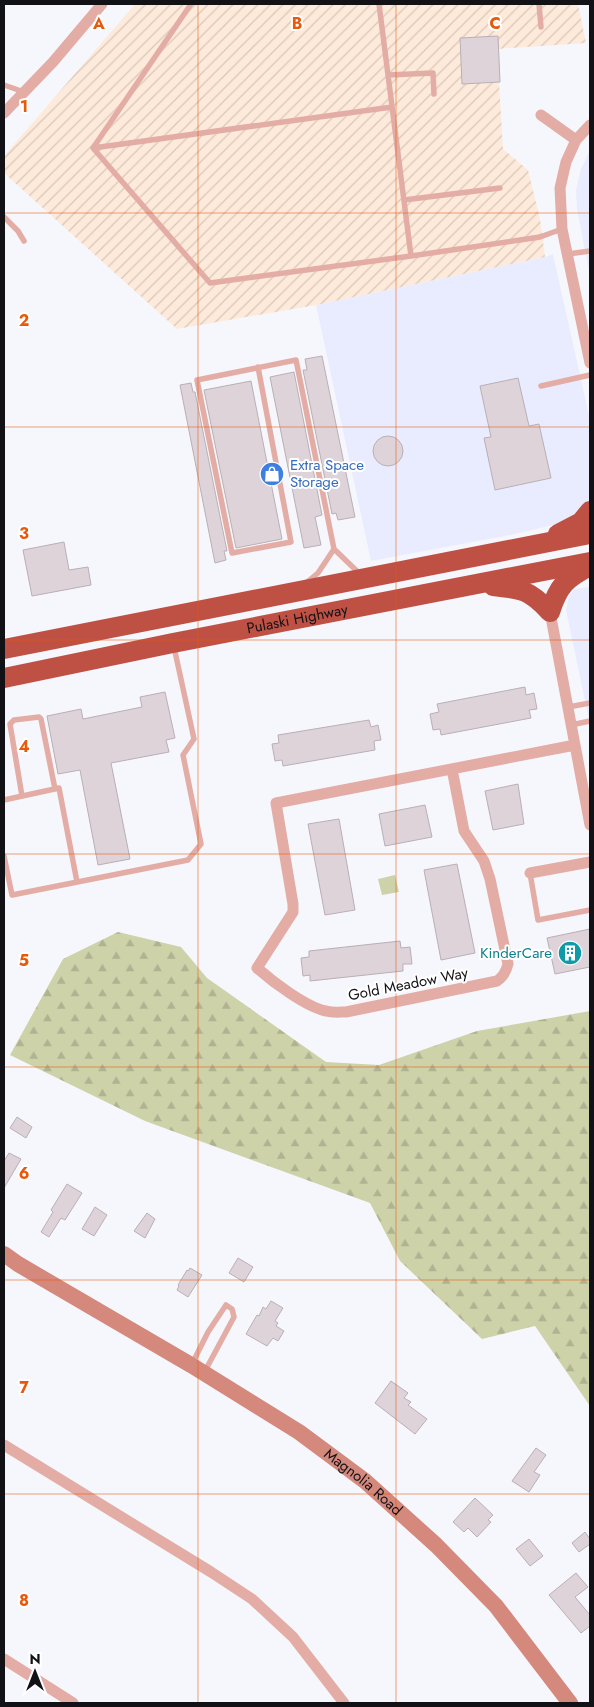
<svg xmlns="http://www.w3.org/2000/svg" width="594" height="1707" viewBox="0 0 594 1707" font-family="Jost,sans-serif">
<defs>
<pattern id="industrial-furrows" width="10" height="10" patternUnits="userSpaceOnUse" patternTransform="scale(1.25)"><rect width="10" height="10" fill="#fdeada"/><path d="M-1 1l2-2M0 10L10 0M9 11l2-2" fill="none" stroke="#d8c8ba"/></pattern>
<pattern id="forest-firs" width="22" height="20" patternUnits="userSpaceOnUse" patternTransform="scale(1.25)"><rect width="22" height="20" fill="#ced2a9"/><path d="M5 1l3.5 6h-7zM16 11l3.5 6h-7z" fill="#b0b391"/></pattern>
</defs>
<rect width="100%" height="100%" fill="#f6f7fd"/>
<path fill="#e9ecfe" d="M590,150V277L577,209L576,190L581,169Z
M553,254L590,420V499L586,506L566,522L510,535L371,561L316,305L545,257Z
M590,587V725L566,610L569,596L575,589Z"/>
<path fill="url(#industrial-furrows)" d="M135,4H578L586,43L497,49L503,149L528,170L540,219L545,257L316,305L177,329L4,173V156Z"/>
<path fill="#ced2a9" d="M395,875L399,892L382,895L378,879Z"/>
<path fill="url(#forest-firs)" d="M118,932L181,947L207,978L326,1062L379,1065L477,1031L590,1011V1406L535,1326L482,1339L400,1261L370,1203L145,1121L10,1055L63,959Z"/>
<path fill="#ded3d9" stroke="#b9afb5" d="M498,36L500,82L462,84L460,38Z
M322,356L355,517L338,520L336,513L332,514L303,370H307L305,359Z
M294,372L322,515L315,517L321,545L304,548L270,377Z
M518,378L529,426L539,424L551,478L495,490L484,438L491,437L480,386Z
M251,381L282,539L236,548L204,390Z
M191,383L193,392H195L227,551H224L226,560L215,563L180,385Z
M373 451a15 15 0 1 1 30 0a15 15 0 1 1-30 0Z
M64,542L69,570L88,567L91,585L32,596L23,550Z
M525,687L526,695L534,693L537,709L529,710L531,718L441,735L440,729L433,730L430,714L439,712L437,704Z
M165,692L175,738L166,740L169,752L111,763L130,859L98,865L80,770L58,774L47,716L81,709L83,719L142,707L140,697Z
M369,720L371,727L378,725L381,740L374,741L375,750L283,766L282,760L275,761L272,744L279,743L278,735Z
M518,784L524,824L493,830L485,791Z
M425,805L432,837L385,846L379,814Z
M339,819L355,910L325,915L308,824Z
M457,864L475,953L441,960L424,870Z
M590,929V967L555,974L547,938Z
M400,941L401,948L410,947L412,964H403V971L310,981V975L303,976L301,958L309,957V951Z
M17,1117L32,1127L26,1138L10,1128Z
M9,1153L21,1159L4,1188V1161Z
M67,1184L82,1193L65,1220L61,1218L49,1237L41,1232L53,1212L51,1210Z
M95,1207L107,1215L94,1236L82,1229Z
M147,1213L155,1219L145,1238L134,1231Z
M238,1258L253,1267L244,1282L229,1273Z
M190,1268L202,1275L188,1297L177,1290L179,1286L178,1285L187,1270L188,1271Z
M271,1301L283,1308L275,1321L278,1323L276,1326L284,1331L278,1341L273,1338L267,1346L246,1334L257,1315L259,1316L263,1307L266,1309Z
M391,1381L408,1393L404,1398L411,1402L408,1405L427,1419L415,1434L375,1403Z
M536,1448L546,1455L534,1472L540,1475L529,1492L512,1481Z
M475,1498L493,1515L488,1520L491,1522L477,1537L468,1528L464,1532L453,1522Z
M585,1532L590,1539V1544L579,1552L572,1543Z
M529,1539L543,1556L530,1566L516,1549Z
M576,1573L588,1587L575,1597L590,1615V1626L581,1633L549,1595Z"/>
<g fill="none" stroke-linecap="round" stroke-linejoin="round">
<path stroke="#e3ada5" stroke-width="5.5" d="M191,4L93,148L210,283L411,256L540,237L562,229
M379,4L411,256
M539,4L541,27
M388,75L433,73L434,94
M4,85L24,92
M93,148L392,107
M404,200L500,188
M4,217L18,231L24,241
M568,254L590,251
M258,367L291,542L232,553L197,380L296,360L334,549L361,575
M541,386L590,375
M306,583L318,573L334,549
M568,707L590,703
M571,725L590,721
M22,796L10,724L14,720L39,717L41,719L55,789
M4,800L59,788L77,882
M4,856L12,895L188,860L201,844L183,755L194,739L174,647
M530,873L538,920L590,910
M192,1364L208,1332L226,1305L232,1309L234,1317L205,1371"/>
<path stroke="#e3ada5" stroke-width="11" d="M4,113L53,62L102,4
M541,115L576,140
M590,125L576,140L566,162L560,188L562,229L590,363
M550,612L590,825
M452,769L464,831L484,861L490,879L508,964C506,972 503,977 497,981L346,1012C340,1012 333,1013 326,1011C306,1007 273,982 257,968L293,912V904L276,803L575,745
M530,873L590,862
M4,1445L211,1572L252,1599L293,1637L344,1703
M4,1659L73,1703"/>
<path stroke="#d5887c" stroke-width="16" id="s1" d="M4,1254L18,1264L191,1365L299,1432L365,1481L436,1545L496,1606L570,1703"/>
<g stroke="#bf5144" stroke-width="20">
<path d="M558,534L581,522L590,511"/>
<path d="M493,586C522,589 530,590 550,612C558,586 566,578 590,566"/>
<path d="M4,649L590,534"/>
<path id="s2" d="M4,678L173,643L590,562"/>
</g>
</g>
<path fill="none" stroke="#e8590c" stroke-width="1" stroke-opacity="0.55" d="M198,4V1703M396,4V1703M4,213H590M4,427H590M4,640H590M4,854H590M4,1067H590M4,1280H590M4,1494H590"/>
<defs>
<g id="shop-disc" transform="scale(1.25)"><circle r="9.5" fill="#3f7fe0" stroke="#fff"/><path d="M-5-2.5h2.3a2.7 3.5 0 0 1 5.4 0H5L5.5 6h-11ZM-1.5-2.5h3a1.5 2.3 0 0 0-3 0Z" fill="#fff"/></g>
<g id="building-disc" transform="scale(1.25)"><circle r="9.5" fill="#0f9aa8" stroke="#fff"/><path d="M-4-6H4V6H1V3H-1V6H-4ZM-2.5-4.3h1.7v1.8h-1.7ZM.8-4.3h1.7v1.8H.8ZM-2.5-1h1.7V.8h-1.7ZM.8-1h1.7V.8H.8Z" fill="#fff"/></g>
</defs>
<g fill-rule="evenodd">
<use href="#shop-disc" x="272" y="474"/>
<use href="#building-disc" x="570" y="953"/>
</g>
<g text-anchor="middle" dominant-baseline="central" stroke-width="4" stroke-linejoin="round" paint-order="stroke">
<g font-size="15" fill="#366cbe" stroke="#fff" text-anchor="start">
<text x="290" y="465">Extra Space<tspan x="290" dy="17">Storage</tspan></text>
</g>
<g font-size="15" fill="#121216" stroke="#fff">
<text stroke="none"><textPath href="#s2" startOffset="299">Pulaski Highway</textPath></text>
<text transform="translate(408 984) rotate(-11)">Gold Meadow Way</text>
<text stroke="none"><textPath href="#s1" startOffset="426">Magnolia Road</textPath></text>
</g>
<g font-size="15" fill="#0d838f" stroke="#fff" text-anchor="end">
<text x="552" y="953">KinderCare</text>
</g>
</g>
<g font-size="16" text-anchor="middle" font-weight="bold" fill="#e8590c" stroke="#fff" stroke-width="4" stroke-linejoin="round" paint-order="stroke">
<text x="99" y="29">A</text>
<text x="297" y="29">B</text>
<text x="495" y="29">C</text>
<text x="24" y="112">1</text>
<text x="24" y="326">2</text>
<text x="24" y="539">3</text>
<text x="24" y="752">4</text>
<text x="24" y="966">5</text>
<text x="24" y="1179">6</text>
<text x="24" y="1393">7</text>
<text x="24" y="1606">8</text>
</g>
<rect width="594" height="1707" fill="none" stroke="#121216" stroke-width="10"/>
<g transform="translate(35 1672)" stroke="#ffffff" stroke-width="4" paint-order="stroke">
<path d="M0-4L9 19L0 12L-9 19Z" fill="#121216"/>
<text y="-8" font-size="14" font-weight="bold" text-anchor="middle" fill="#121216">N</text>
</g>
</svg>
